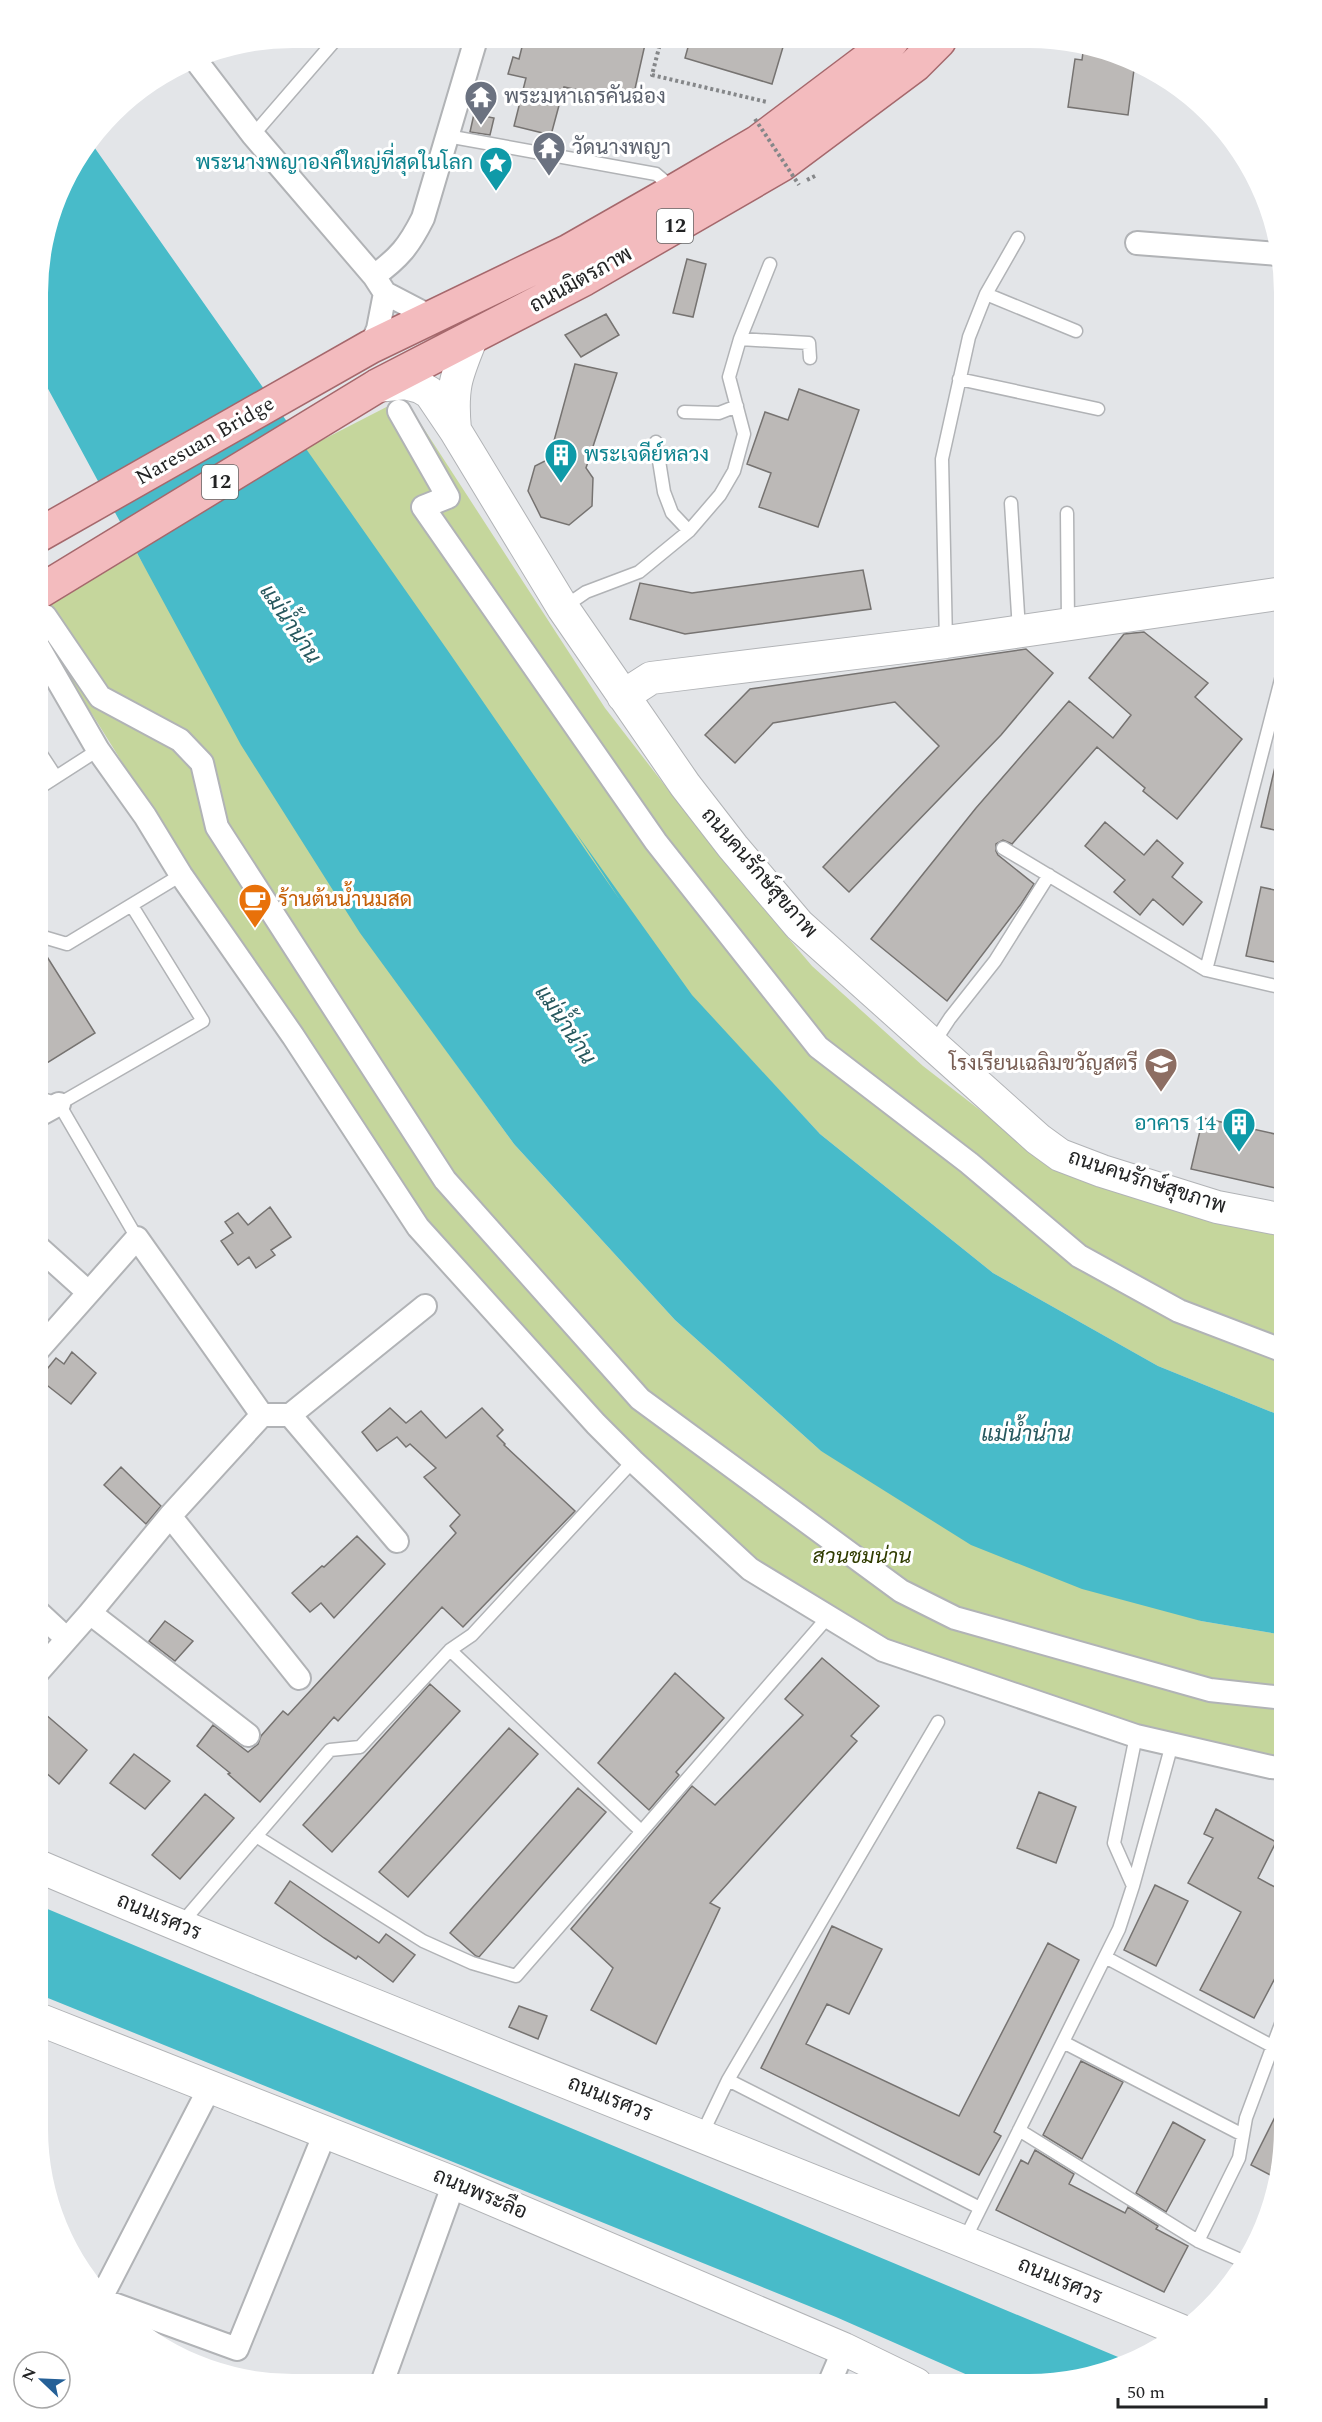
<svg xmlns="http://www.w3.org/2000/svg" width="1322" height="2422" viewBox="0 0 1322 2422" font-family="Spectral,Sarabun,serif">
<rect width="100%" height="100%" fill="#e3e5e8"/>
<path fill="#c5d69c" d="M404,398L605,708L724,862L812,966L923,1066L1047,1162L1284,1230V1417L1158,1366L993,1273L820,1134L672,975L291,456Z
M136,552L401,988L514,1144L675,1320L821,1451L1201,1621L1284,1635V1768L883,1650L740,1560L418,1227L293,1036L39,629V606Z"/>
<path fill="#48bbc9" d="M92,144L446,648L620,900L574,830L692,995L820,1134L993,1273L1158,1366L1284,1417V1635L1201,1621L1082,1589L971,1545L821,1451L675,1320L514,1144L360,933L241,745L40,374V260L64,180Z
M38,1905L1130,2362L1111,2371L1029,2384H988L836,2317L38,1994Z"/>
<path fill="#bcb9b7" stroke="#767371" stroke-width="1.5" d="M524,39H608L629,44L630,40H646L632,102L564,87L551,135L514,126L526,78L508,74L513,57L519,59Z
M690,40H765V42L783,47L772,84L685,58Z
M1084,44L1135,62L1128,115L1068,107L1075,59L1082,60Z
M474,114L494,118L490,135L470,132Z
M687,259L706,264L693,317L673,313Z
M606,314L619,335L581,357L565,335Z
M575,364L617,373L586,468L593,478L592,506L569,525L541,517L528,491L535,466L549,459Z
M799,389L859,410L818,527L759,507L771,473L747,464L765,412L788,420Z
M863,570L871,609L685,634L630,619L640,583L692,593Z
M1144,632L1208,683L1195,697L1242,739L1177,819L1143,791L1145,788L1097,747L1012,844L1003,840L996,844V851L998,855L1034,884L1021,904L947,1001L871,939L976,808L1069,701L1113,738L1131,715L1089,678L1124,634Z
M1026,649L1053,673L1001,735L849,892L823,867L939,746L895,702L773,723L735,763L705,735L750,689Z
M1278,754H1284V832L1261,827Z
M1105,822L1144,855L1157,840L1183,863L1172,877L1202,902L1183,925L1153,899L1140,915L1114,892L1125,880L1085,846Z
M1261,887L1284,892V964L1246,956Z
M39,944L95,1033L39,1068Z
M1203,1118L1284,1136V1190L1191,1169Z
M270,1207L291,1237L271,1250L275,1255L256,1268L249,1257L238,1265L221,1241L233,1233L225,1222L238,1213L248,1225Z
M72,1352L96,1373L71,1404L39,1379L56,1358L64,1364Z
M390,1408L406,1423L421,1411L446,1438L482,1408L503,1430L497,1436L505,1444L504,1445L575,1511L463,1627L442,1607L338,1721L334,1717L260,1802L228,1774L230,1773L197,1746L213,1725L248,1752L258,1744L261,1736L283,1711L288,1715L456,1533L450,1526L460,1515L424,1477L436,1468L410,1444L406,1447L397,1437L377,1451L362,1432Z
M121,1467L161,1506L146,1524L104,1485Z
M357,1536L385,1564L334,1618L321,1603L310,1612L292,1593L322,1566L324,1567Z
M165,1621L193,1641L175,1661L149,1641Z
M822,1658L879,1706L851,1736L857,1741L710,1903L720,1908L656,2044L591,2010L613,1968L571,1929L692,1786L715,1805L803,1715L785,1699Z
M675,1673L724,1718L676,1772L679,1775L649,1810L598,1763Z
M430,1684L460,1711L332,1852L303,1825Z
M38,1708L87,1750L59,1784L38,1766Z
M509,1728L538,1754L408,1897L379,1872Z
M134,1754L170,1781L145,1809L110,1783Z
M578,1788L606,1812L479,1957L476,1956L450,1933Z
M1039,1792L1076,1807L1056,1863L1017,1848Z
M205,1794L234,1818L180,1879L152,1855Z
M1216,1809L1276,1842L1258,1878L1284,1892V1961L1254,2018L1200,1990L1241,1912L1188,1883L1213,1838L1204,1834Z
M290,1881L379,1943L386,1934L415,1955L393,1982L358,1956L356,1959L324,1938L275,1903Z
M1155,1885L1188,1901L1156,1966L1124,1950Z
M832,1926L882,1949L849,2014L827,2004L806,2044L959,2116L1048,1943L1079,1960L994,2132L1001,2136L979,2175L761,2068Z
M519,2006L547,2016L538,2039L509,2027Z
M1081,2061L1123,2082L1082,2159L1043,2135Z
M1284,2099V2146L1276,2178L1251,2165Z
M1173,2122L1205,2140L1166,2212L1136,2193Z
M1035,2150L1074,2174L1069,2184L1125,2213L1128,2207L1158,2226L1156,2229L1188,2246L1164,2292L996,2210L1021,2160L1028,2164Z"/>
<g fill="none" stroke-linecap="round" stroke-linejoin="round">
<g stroke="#b1b3b6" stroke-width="15">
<path id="lane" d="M253,135L337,38
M447,136L656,174L675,190
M986,294L1076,331
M740,339L770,264
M959,379L1098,409
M684,412L719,413L737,406
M656,442L664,492L672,513L689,531
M1011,503L1019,630
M1067,513L1068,623
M564,607L586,592L639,572L689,531L720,495L734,471L744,434L729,377L740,339L809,343L810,358
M946,642L942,459L969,337L986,294L1018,238
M39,751L56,777
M39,788L98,750
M1003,848L1206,970L1284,988
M39,933L40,936L67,944L181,875
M1206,970L1284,668
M933,1044L950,1018L995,961L1049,875
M39,1098L59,1104L137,1238
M59,1104L203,1021L132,906
M450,1650L641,1831
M256,1836L423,1941L472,1963L516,1976L828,1617
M1133,1886L1114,1843L1136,1736
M180,1925L330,1750L360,1747L450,1650L472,1635L633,1461
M1105,1957L1272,2046
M1063,2042L1243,2135
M728,2080L980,2208
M1019,2130L1198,2241L1245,2262
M702,2134L728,2080L938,1722
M964,2241L1119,1929L1133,1886L1172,1744
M1198,2241L1239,2158L1246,2118L1284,2016"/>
</g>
<g stroke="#b1b3b6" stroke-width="26">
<path id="street" d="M194,58L253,135L374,276L385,293
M1137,243L1278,254
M374,276C399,258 409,246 423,218L476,39
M370,347L378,329L385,293L431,317
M399,411L448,497L423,507L656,842L818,1047L969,1163L1079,1256L1179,1311L1284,1351
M39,619L45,616L100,697L180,740L202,763L217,827L445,1180L640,1399L901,1591L955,1618L1210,1690L1284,1698
M39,648L98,750L145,816L181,875L293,1036L418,1227L596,1424L633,1461L750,1569L883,1650L1136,1736L1271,1767L1284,1768
M39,1115L59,1104
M39,1248L88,1292
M38,1350L137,1238L262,1415
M290,1415L397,1541
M170,1516L299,1678
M38,1612L67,1639
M90,1613L248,1735
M38,1672L90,1613L170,1516L262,1415H290L425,1306
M102,2296L210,2087
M108,2302L237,2349L325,2133
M382,2383L454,2183
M829,2384L844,2349"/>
</g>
<g stroke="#b1b3b6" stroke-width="34">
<path id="secondary" d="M377,386L405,383L420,387L430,393L455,430L563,608L685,785L733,847L799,925L1038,1139L1060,1155L1102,1171L1217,1207L1284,1220
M455,430C451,387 456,376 472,337
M623,696L651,678L946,642L1284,593
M38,1866C417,2027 802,2173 1182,2331
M38,2019L454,2183L844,2349L916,2384"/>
</g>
<g stroke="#a5686c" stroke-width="36">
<path id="primary" d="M39,535L370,347L569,251L676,190L758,142L892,41
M39,592L377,386L584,279L781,165L915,65L939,41"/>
</g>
<path stroke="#858789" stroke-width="4" stroke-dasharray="3 3" stroke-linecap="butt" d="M661,40L652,75L767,102
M807,180L817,175"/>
<use href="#lane" stroke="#fff" stroke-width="12"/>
<use href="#street" stroke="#fff" stroke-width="22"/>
<use href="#secondary" stroke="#fff" stroke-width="32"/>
<use href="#primary" stroke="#f3bbbe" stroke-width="33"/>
<path stroke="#858789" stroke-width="4" stroke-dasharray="3 3" stroke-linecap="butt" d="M755,119L799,185"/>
</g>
<defs>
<g id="temple-pin" transform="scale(1.725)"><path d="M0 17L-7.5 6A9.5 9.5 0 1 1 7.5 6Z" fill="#6b7280" stroke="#fff"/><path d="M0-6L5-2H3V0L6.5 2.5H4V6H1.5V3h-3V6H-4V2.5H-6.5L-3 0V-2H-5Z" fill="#fff"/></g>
<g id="sight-pin" transform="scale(1.725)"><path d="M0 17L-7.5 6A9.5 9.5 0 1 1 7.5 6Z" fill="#0f9aa8" stroke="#fff"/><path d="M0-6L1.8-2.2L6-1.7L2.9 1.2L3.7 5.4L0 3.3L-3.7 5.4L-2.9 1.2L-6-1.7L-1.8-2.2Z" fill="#fff"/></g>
<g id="building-pin" transform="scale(1.725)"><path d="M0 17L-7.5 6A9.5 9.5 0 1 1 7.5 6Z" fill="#0f9aa8" stroke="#fff"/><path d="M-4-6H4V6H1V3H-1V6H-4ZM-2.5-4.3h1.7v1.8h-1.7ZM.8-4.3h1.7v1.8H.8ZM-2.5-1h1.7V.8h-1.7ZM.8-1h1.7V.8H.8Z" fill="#fff"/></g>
<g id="cafe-pin" transform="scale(1.725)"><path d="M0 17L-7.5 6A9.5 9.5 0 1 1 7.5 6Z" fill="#e8710a" stroke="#fff"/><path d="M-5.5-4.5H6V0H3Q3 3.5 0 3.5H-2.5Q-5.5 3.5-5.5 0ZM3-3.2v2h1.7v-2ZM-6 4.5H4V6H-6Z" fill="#fff"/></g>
<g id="school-pin" transform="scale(1.725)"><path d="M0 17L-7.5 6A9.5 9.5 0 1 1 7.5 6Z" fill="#8d6e63" stroke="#fff"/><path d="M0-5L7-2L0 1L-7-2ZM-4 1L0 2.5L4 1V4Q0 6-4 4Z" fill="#fff"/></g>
</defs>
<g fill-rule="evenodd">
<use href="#temple-pin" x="481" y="97"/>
<use href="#temple-pin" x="549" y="148"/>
<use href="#sight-pin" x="496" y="163"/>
<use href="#building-pin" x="561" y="455"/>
<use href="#cafe-pin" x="255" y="900"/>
<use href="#school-pin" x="1161" y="1064"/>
<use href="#building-pin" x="1239" y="1124"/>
</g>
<g text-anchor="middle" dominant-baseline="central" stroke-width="6" stroke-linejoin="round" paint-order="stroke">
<g fill="#fff" stroke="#646566" stroke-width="1.5">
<rect x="657" y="209" width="36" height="34" rx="4.5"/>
<rect x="202" y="465" width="36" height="34" rx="4.5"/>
</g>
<g font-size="20" font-weight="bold" fill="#222324">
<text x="675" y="226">12</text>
<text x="220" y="482">12</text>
</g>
<g font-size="21" fill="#5b616d" stroke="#fff" text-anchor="start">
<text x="504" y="97">พระมหาเถรคันฉ่อง</text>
<text x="572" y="148">วัดนางพญา</text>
</g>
<g font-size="21" fill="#0d838f" stroke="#fff" text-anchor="end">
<text x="473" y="163">พระนางพญาองค์ใหญ่ที่สุดในโลก</text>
<text x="584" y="455" text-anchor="start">พระเจดีย์หลวง</text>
<text x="1216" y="1124">อาคาร 14</text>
</g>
<g font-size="21" fill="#222324" stroke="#fff">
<text transform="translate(581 280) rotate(-29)">ถนนมิตรภาพ</text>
<text transform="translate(205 441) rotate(-30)">Naresuan Bridge</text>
<text transform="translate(759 873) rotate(49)">ถนนคนรักษ์สุขภาพ</text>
<text transform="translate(1147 1182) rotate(18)">ถนนคนรักษ์สุขภาพ</text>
<text transform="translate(159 1917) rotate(23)">ถนนเรศวร</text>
<text transform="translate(610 2099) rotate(22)">ถนนเรศวร</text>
<text transform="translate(480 2194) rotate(23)">ถนนพระลือ</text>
<text transform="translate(1060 2281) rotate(23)">ถนนเรศวร</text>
</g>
<g font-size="21" fill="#c56008" stroke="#fff" text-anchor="start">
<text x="278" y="900">ร้านต้นน้ำนมสด</text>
</g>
<g font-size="21" fill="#785e54" stroke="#fff" text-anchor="end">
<text x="1138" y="1064">โรงเรียนเฉลิมขวัญสตรี</text>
</g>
<g font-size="21" font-style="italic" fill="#303c00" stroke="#fff">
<text x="862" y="1557">สวนชมน่าน</text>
</g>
<g font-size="22" font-style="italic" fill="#27585e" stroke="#fff">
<text transform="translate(290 624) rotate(56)">แม่น้ำน่าน</text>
<text transform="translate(565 1025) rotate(56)">แม่น้ำน่าน</text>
<text x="1026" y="1434">แม่น้ำน่าน</text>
</g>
</g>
<path d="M0 0H1322V2422H0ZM293 48H1029A245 245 0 0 1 1274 293V2129A245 245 0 0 1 1029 2374H293A245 245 0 0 1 48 2129V293A245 245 0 0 1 293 48Z" fill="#fff" fill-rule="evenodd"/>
<g transform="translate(42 2380) rotate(293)"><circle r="28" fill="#ffffff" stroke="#a7a7a7" stroke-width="1.5"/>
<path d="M0-4.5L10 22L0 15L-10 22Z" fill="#256097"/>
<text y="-9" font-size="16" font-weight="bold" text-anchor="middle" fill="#222324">N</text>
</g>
<path d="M1118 2398v9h148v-9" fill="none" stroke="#222324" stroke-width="3"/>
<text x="1127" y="2398" font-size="18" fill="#222324" stroke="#ffffff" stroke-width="4.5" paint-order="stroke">50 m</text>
</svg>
